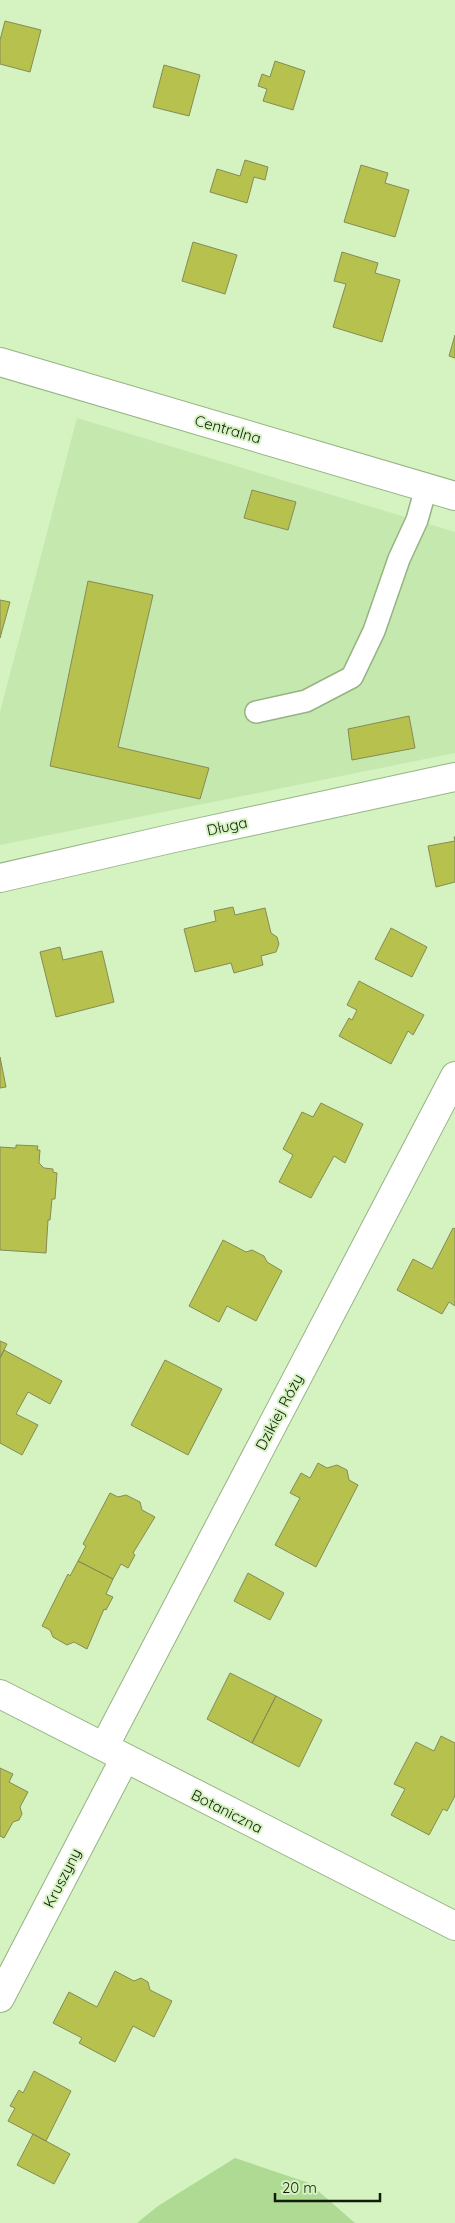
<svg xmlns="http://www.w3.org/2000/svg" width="455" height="2223" viewBox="0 0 455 2223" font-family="Quicksand,sans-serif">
<rect width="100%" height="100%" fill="#d4f3c1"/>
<path fill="#c5e8af" d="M77,418L455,532V753L0,845V712Z"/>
<path fill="#afda93" d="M235,2158L309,2183L355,2223H137L158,2206Z"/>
<path fill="#b7c14e" stroke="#858b56" d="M5,21L41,30L30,72L0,64V40Z
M275,61L305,71L293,110L263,101L267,89L258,86L262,74L270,77Z
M164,65L200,75L189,116L153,107Z
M245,160L268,167L265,180L254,177L247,203L210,192L217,169L240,176Z
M361,165L388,173L385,183L409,190L395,237L344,222Z
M193,242L237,255L225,294L182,281Z
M342,252L378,263L375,273L400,280L382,342L333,327L346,284L334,281Z
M455,335V358L449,356Z
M252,490L296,502L288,530L244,518Z
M88,581L153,595L118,747L209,768L200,799L50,766Z
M0,600L10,602L0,638Z
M409,716L415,748L352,760L348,729Z
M454,837H455V882L436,887L428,846L455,841Z
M233,907L235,915L265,908L271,933L277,937L279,944L276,952L261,956L263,965L234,973L231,963L195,972L184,929L216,921L214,911Z
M391,928L427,947L412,977L375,959Z
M60,947L63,960L102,951L114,1002L56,1017L40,952Z
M359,981L424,1015L413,1035L408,1031L391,1064L339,1036L349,1018L352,1020L357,1010L347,1005Z
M0,1057L6,1087L0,1088Z
M321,1103L363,1124L345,1163L334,1156L311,1198L279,1182L293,1155L283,1149L302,1112L313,1117Z
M16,1145L38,1146L37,1150H40L39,1163L44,1168L53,1169V1172L57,1173L55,1199H52L50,1220H48L46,1253L0,1250V1147L16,1148Z
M453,1228L455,1229V1306L449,1302L442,1314L397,1290L413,1259L432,1269Z
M223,1240L246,1252L252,1250L264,1256L267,1262L282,1271L256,1321L227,1306L219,1322L189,1306Z
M0,1341L7,1344L0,1358Z
M4,1350L62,1381L50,1404L28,1392L16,1414L38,1425L22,1455L0,1443V1358Z
M165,1360L222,1389L188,1455L131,1425Z
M318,1463L327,1468L337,1465L347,1470L349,1480L358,1485L316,1567L275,1545L300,1498L290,1493L301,1473L310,1478Z
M110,1493L118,1497L126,1495L140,1502L142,1510L155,1517L133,1553L135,1555L128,1568L121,1564L113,1579L78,1561L86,1546L83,1544Z
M78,1561L113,1579L106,1594L113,1597L106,1610L104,1609L87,1649L74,1642L67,1645L53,1637L50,1630L42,1626L68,1574L70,1576Z
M248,1573L284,1593L270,1620L234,1601Z
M230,1673L276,1696L252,1743L207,1719Z
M276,1696L322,1720L299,1767L252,1743Z
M441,1736L455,1743V1796L447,1811L443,1809L429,1835L391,1815L405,1789L394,1784L416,1742L434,1751Z
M0,1768L13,1774L9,1782L28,1792L20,1807L22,1814L19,1820L13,1822L4,1838L0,1836Z
M115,1971L134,1981L141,1978L148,1982L150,1990L172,2001L154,2037L133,2026L115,2062L79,2043L82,2038L53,2023L69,1992L97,2007Z
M34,2071L71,2091L46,2141L8,2121L15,2108L10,2106L19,2090L23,2093Z
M33,2134L70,2154L54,2184L17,2165Z"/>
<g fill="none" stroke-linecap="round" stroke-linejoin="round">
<g stroke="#96b384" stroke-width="24">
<path id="lane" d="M256,712L306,701L352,677L374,631L399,559L417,520L426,488"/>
</g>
<g stroke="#96b384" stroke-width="30">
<path id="street" d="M0,878L174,838L455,777
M0,1694L455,1926
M104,1747L455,1076
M0,1998L125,1758"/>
</g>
<g stroke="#96b384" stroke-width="30">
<path id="secondary" d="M0,362L455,496"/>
</g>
<use href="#lane" stroke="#fff" stroke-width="21"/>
<use href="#street" stroke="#fff" stroke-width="28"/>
<use href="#secondary" stroke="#fff" stroke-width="28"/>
</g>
<g text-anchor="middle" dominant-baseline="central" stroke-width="4" stroke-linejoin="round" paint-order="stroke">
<g font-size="15" fill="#111c0a" stroke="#d4f3c1">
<text transform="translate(228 429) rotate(16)">Centralna</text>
<text transform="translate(227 826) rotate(-12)">Długa</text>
<text transform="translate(279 1412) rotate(-62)">Dzikiej Róży</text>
<text transform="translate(227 1811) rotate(27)">Botaniczna</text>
<text transform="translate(62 1878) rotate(-63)">Kruszyny</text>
</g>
</g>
<path d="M275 2193v8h105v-8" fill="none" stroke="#111c0a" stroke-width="2.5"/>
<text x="282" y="2193" font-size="15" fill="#111c0a" stroke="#d4f3c1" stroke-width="4" paint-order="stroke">20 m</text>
</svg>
